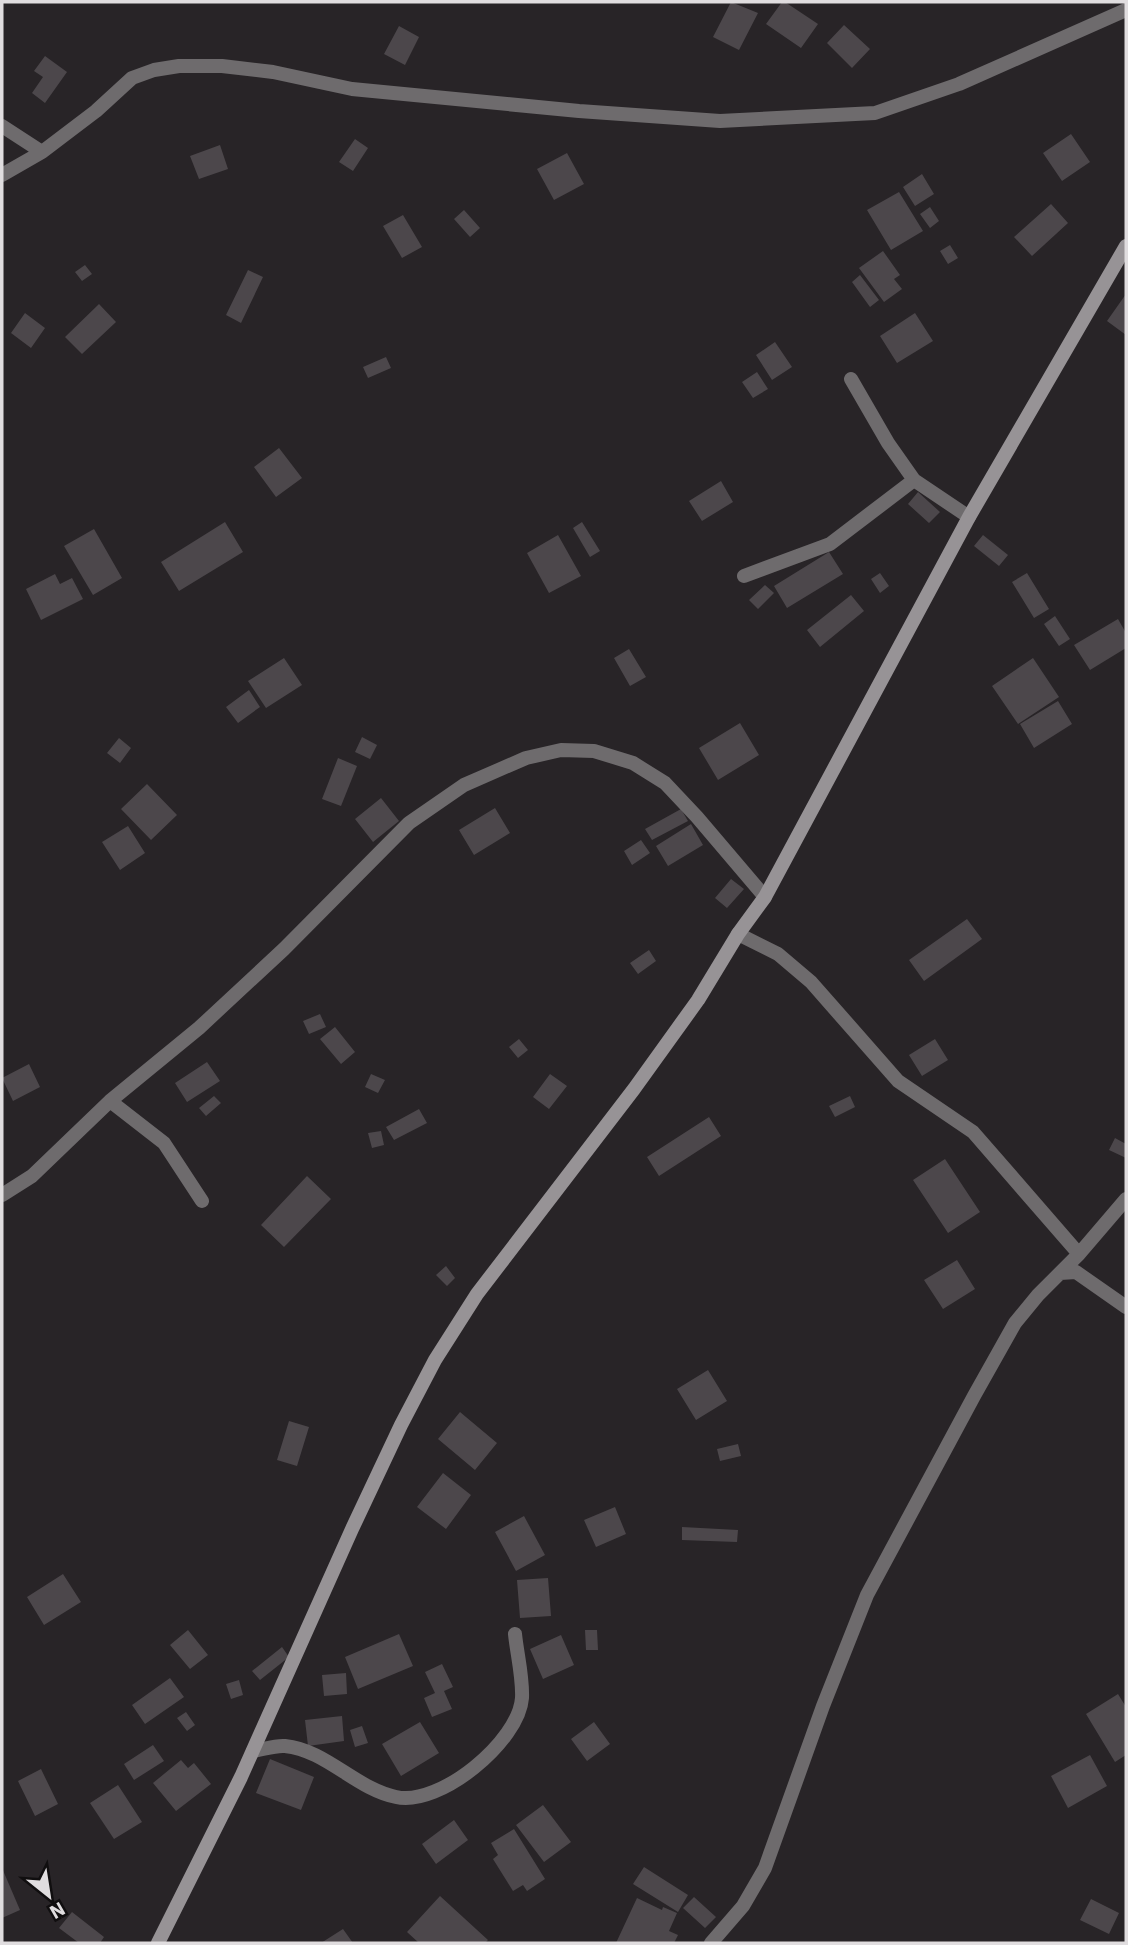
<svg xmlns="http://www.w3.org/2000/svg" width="1128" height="1945" viewBox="0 0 1128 1945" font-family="'IBM Plex Sans',sans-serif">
<rect width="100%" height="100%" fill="#282427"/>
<path fill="#4c474b" d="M731,2L758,13L739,50L713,37Z
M782,2H785L818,24L801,48L766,24Z
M844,25L870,49L852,68L827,43Z
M399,26L419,37L405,65L384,54Z
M45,56L67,72L45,103L32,93L43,77L34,71Z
M1071,134L1090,162L1062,181L1043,153Z
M355,139L368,148L353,171L339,162Z
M220,145L228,169L199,179L190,156Z
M567,153L584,184L554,200L537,169Z
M922,174L934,194L915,206L903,187Z
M899,192L923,231L891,250L867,210Z
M1051,204L1068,223L1032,256L1014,237Z
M930,207L939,221L930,228L920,214Z
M464,210L480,228L470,237L454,219Z
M403,215L422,247L402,258L383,226Z
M950,245L958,258L948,264L940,251Z
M883,251L900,275L894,279L902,289L884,302L859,268Z
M85,265L92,274L82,281L75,272Z
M248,270L263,277L241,323L226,315Z
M860,275L879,300L870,307L852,282Z
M1126,294V335L1107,321Z
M99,304L116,322L82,354L65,337Z
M25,313L45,328L31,348L11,333Z
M915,313L933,341L897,363L880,336Z
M775,342L792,367L772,380L756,355Z
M386,357L391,368L368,378L363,367Z
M757,372L768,389L753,398L742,382Z
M279,448L302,478L276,497L254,467Z
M721,481L733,502L702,521L689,501Z
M918,492L940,512L929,523L908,504Z
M225,522L243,552L179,591L161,562Z
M582,522L600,551L590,557L573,528Z
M94,529L122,578L93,595L64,546Z
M558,535L581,576L549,593L527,553Z
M983,535L1008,555L999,566L974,546Z
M829,552L843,574L787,608L774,586Z
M880,573L889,586L880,593L871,579Z
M1027,573L1049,609L1034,618L1012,582Z
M55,574L60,584L72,578L83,599L41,620L26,589Z
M765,585L774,593L758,609L749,600Z
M851,595L864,611L820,647L807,630Z
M1055,616L1070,639L1059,646L1044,624Z
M1118,619L1126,633V648L1090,670L1074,645Z
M629,649L646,677L630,686L614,658Z
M284,658L302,685L266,708L248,681Z
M1033,658L1059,697L1018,724L992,686Z
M249,690L260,707L238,723L226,707Z
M1058,701L1072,724L1034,748L1020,724Z
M740,723L759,755L718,780L699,748Z
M362,737L377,745L370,759L355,752Z
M119,738L131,748L120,763L107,753Z
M338,758L357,766L341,806L322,799Z
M147,784L177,815L151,840L121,809Z
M381,798L399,821L373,842L355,819Z
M495,808L510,833L474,855L459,830Z
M681,809L688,821L652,840L645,829Z
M691,824L703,845L668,866L656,846Z
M128,826L145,853L120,870L102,842Z
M641,840L650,853L632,865L624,851Z
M731,879L744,889L727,908L715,898Z
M967,919L982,939L924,981L909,960Z
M649,950L656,961L638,974L630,963Z
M320,1014L326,1027L309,1034L303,1021Z
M335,1027L355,1052L341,1064L320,1039Z
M519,1039L528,1050L518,1058L509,1047Z
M935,1039L948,1060L922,1076L909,1055Z
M207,1062L220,1081L187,1102L175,1083Z
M29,1064L40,1087L13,1101L2,1078Z
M371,1074L385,1080L378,1093L365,1087Z
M550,1074L567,1086L549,1109L533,1097Z
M214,1096L221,1103L206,1116L199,1108Z
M850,1096L855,1107L835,1117L829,1106Z
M419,1109L427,1123L394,1140L386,1127Z
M709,1117L721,1136L659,1176L647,1157Z
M381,1131L384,1145L372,1148L368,1133Z
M1115,1138L1126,1144V1158L1109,1150Z
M945,1159L980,1212L948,1233L913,1180Z
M307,1176L331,1199L284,1247L261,1225Z
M957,1260L975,1289L943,1309L924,1280Z
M446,1266L455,1278L447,1286L436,1275Z
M708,1370L727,1401L696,1420L677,1389Z
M460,1412L497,1443L475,1470L438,1439Z
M289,1421L309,1427L297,1466L277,1460Z
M738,1444L741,1456L720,1461L717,1449Z
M443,1473L471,1495L446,1529L417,1507Z
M615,1507L626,1534L596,1547L584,1520Z
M524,1516L545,1555L516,1571L495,1532Z
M682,1527L738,1530L737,1542L682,1540Z
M63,1574L81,1602L44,1625L27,1597Z
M548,1578L551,1616L520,1618L517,1580Z
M188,1630L208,1655L190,1669L170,1645Z
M585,1630H597L598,1650H586Z
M399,1634L413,1666L358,1689L345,1657Z
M561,1635L574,1665L543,1679L530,1649Z
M282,1647L289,1657L260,1680L252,1671Z
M442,1664L453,1687L444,1691L452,1709L432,1717L424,1698L435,1693L425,1672Z
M346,1673L347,1694L324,1696L322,1675Z
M170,1678L184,1697L145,1724L132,1705Z
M239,1680L243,1695L231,1699L226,1684Z
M1118,1694L1126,1707V1755L1115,1762L1086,1714Z
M186,1712L195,1725L187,1731L177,1718Z
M342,1716L344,1741L308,1746L305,1720Z
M420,1722L439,1753L401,1776L382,1744Z
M594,1722L610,1744L587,1761L571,1739Z
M362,1726L368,1743L355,1747L350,1730Z
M153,1745L164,1761L134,1780L124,1764Z
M1090,1755L1107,1786L1068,1808L1051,1776Z
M270,1759L314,1777L301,1810L256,1793Z
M181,1760L188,1768L194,1763L211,1784L176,1811L153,1783Z
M41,1769L58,1804L35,1816L18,1781Z
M118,1785L142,1822L114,1839L90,1803Z
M543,1805L571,1842L544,1862L516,1825Z
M454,1820L468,1840L436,1864L422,1844Z
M514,1829L545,1879L527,1891L523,1885L513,1891L493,1859L498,1855L491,1843Z
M644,1867L688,1895L678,1912L633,1884Z
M2,1868L20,1910L2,1918Z
M440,1896L488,1940L485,1943H419L407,1932Z
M694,1897L716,1917L705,1928L683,1908Z
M637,1898L662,1910L663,1907L677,1913L669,1931L678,1935L674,1943H616Z
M1091,1899L1119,1913L1109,1934L1080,1920Z
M72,1912L104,1937L100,1943H79L59,1928Z
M343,1929L353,1943H321Z"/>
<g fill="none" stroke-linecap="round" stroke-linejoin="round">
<path stroke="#6e6b6d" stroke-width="14" d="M2,126L42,152
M2,175L42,152L96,111L132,78L154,70L179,66H222L273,72L352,89L579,111L720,121L875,113L959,84L1126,10
M851,379L888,443L914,480
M744,576L830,544L914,480L969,517
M738,934L778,954L811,982L898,1081L973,1132L1079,1254
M110,1101L164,1143L202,1201
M2,1195L32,1176L110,1101L199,1028L284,949L409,823L464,785L526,758L561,750L594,751L633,763L665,783L697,817L765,897
M1060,1273L1076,1272L1126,1307
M253,1751C262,1750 275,1745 285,1746C326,1750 356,1789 396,1797C440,1807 519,1741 522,1698C523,1677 517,1654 515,1634
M711,1943L743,1906L765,1868L823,1706L867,1595L974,1396L1015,1323L1038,1295L1079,1254L1126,1199"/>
<path stroke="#979396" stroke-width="14" d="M158,1943L241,1777L352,1529L401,1425L435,1360L477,1294L634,1089L698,1000L738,934L765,897L969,517L1126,246"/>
</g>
<rect width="1128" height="1945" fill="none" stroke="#e0dddf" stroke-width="7"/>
<g transform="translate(49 1896) rotate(150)" stroke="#100e0f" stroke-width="5" paint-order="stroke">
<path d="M0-5L12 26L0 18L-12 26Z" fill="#e0dddf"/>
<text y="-10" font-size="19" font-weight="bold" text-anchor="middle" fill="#e0dddf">N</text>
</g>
</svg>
